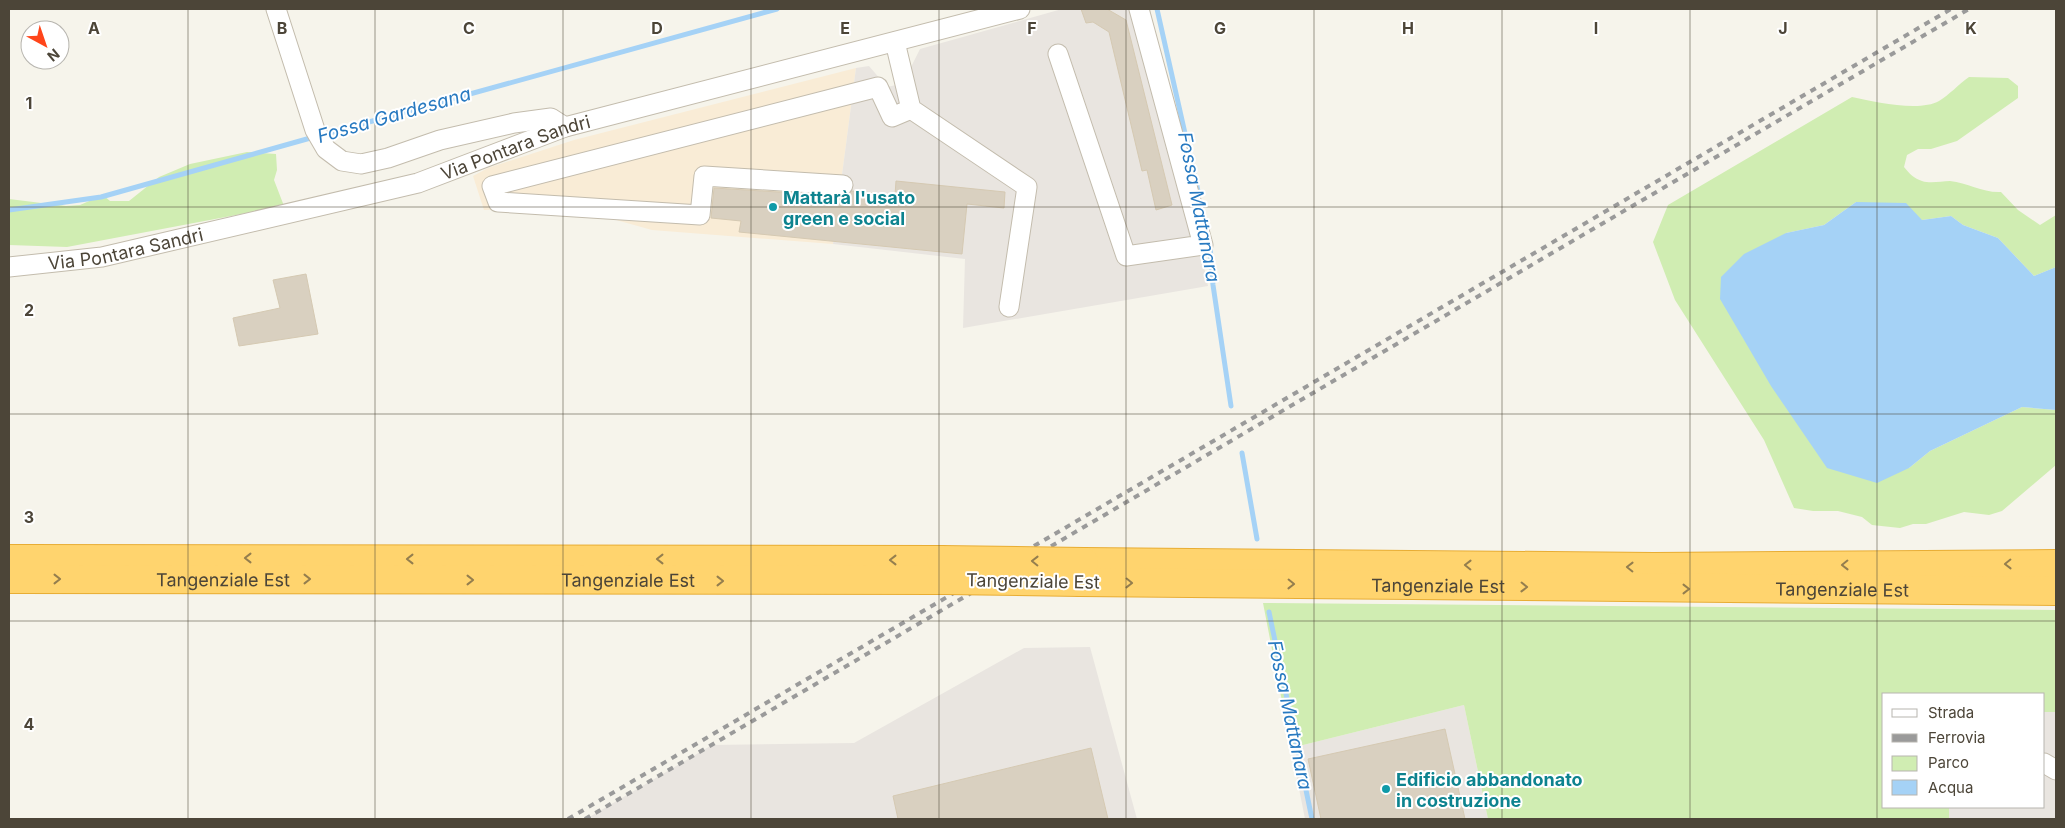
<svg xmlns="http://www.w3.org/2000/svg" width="2065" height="828" viewBox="0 0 2065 828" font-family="Inter,sans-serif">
<rect width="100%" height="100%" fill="#f6f4eb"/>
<path fill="#f9ecd6" d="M856,68L833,244L652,230L573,208L484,210L473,176L488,168L574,140Z"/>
<path fill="#e9e5e0" d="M1062,9H1150L1208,286L963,328L965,259L833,244L856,68L869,66L887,87L910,82L908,73L920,49Z
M1090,647L1137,819H586L712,745L854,743L1024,648Z
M1464,705L1488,819H1305L1291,748Z
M2044,712H2056V819H1949V807H2044Z"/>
<path fill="#d0edb2" d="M1969,77L2008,78L2018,86V98L1957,141L1931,149H1918L1907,155L1904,167C1910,174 1913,178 1922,181C1931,184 1941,181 1950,181C1968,183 1983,193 2001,192L2018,210L2040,225L2056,215V267L2034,276L1998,238L1963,225L1951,216L1922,220L1856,202L1824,225L1786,233L1742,336L1828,468H1909L1930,451L2022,407L2056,410V465L2002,511L1989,515L1964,512L1926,524H1913L1900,528L1872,525L1862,517L1838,511H1813L1794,508L1764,440L1675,300L1653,242L1668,205L1852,97C1874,102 1920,112 1939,101C1949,95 1959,84 1969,77Z
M247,152L276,154L277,170L274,180L284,206L67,247L9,245V199L66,206L80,205L103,195L110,201H129L159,177L190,164Z
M1263,603L2056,610V712H2044V694H1884V807H1949V819H1488L1464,705L1291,748Z"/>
<path fill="#a5d2f6" d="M1856,202L1906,203L1922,220L1951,216L1963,225L1998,238L2034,276L2056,267V410L2022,407L1930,451L1909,468L1877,483L1827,468L1771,386L1720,299L1721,277L1744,254L1786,233L1824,225Z"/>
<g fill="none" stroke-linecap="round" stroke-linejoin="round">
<path stroke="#a5d2f6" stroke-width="5" d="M1157,9L1198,191
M322,135L777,9
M9,210L101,197L314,137
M1210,246L1213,285L1231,406
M1242,453L1257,539
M1269,612L1312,819"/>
</g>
<path fill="#d9d0c0" stroke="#d5c9b2" d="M1081,9H1107L1126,20L1172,205L1156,210L1147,170L1142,171L1109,32L1093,22L1086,23Z
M896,181L1005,192L1004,208L967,204L962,254L739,232L741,221L711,218L714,188L842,196L852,191L895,195Z
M306,274L318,334L239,346L233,318L280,308L273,280Z
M1445,729L1465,819H1321L1308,759Z
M1091,748L1108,819H898L893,796Z"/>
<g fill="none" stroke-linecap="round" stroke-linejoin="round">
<g stroke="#c3bcad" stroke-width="21">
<g id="minor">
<path d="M276,9L315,130L326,149L342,161L361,164L388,158L440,140L514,123L551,118L565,127"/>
<path d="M895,42L911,109L1027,187L1009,307"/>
<path d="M1058,54L1126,256L1203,245L1139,9"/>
<path d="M843,185L704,176L700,215L498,202L492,186L878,87L892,117L911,109"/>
<path id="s1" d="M9,267L102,257L418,183L565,127L1020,9"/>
<path d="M2044,763L2056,770"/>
</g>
</g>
<g stroke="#e8ad34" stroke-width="30">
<g id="highway">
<path d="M9,559L941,560"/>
<path d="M1084,562L1654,567L2056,564"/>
<path id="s2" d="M9,579L945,580"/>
<path id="s3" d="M1080,582L2056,591"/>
</g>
</g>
<use href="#minor" stroke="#fff" stroke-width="19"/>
<use href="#highway" stroke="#ffd46e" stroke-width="28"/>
<path stroke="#9a9a9a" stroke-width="4" stroke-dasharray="6 6" stroke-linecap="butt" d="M568,819L1951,9
M585,819L1969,9"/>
<g stroke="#e8ad34" stroke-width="30" stroke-linecap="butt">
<path id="highway-bridge" d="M941,560L1084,562
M945,580L1080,582"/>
</g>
<use href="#highway-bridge" stroke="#ffd46e" stroke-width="28"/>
</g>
<defs><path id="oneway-chevron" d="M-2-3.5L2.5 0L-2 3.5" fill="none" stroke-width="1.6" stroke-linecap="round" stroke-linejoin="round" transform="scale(1.25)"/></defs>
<g stroke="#947e4e">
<use href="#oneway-chevron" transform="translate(248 558) rotate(180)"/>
<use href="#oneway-chevron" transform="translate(410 559) rotate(-180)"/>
<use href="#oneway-chevron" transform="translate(660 559) rotate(-180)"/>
<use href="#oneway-chevron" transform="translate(893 560) rotate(-180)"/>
<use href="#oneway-chevron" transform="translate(1035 561) rotate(-179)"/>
<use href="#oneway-chevron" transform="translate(2008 564) rotate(179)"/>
<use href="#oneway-chevron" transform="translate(1468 565) rotate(-179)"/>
<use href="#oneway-chevron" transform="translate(1845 565) rotate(179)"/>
<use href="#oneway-chevron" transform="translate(1630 567) rotate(-179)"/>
<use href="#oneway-chevron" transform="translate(57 579)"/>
<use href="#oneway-chevron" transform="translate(307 579)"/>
<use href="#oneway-chevron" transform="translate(470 580)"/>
<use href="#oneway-chevron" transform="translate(720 581)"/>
<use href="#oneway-chevron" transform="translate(1129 583) rotate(1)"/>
<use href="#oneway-chevron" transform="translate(1291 584) rotate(1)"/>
<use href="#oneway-chevron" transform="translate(1524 587) rotate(1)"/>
<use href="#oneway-chevron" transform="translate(1686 589)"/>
</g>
<path fill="none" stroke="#4c4538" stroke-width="1" stroke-opacity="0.55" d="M188,9V819M375,9V819M563,9V819M751,9V819M939,9V819M1126,9V819M1314,9V819M1502,9V819M1690,9V819M1877,9V819M9,207H2056M9,414H2056M9,621H2056"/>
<g fill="#0f9aa8" stroke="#fff" stroke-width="2">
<circle cx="773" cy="207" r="5"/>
<circle cx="1386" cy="789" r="5"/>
</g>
<g text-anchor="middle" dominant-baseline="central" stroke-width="4" stroke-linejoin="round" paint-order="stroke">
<g font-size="18" fill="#4c4538" stroke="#fff">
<text stroke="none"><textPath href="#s1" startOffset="522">Via Pontara Sandri</textPath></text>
<text stroke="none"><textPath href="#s1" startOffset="118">Via Pontara Sandri</textPath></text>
<text stroke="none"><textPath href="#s2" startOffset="214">Tangenziale Est</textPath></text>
<text stroke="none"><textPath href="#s2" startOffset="619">Tangenziale Est</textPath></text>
<text transform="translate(1033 581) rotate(1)">Tangenziale Est</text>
<text stroke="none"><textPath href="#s3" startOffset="358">Tangenziale Est</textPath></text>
<text stroke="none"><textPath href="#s3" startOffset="762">Tangenziale Est</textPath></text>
</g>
<g font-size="18" font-weight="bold" fill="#0d838f" stroke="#fff" text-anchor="start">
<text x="783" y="197">Mattarà l'usato<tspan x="783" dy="21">green e social</tspan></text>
<text x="1396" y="779">Edificio abbandonato<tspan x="1396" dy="21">in costruzione</tspan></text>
</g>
<g font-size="19" font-style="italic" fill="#287ac1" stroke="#fff">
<text transform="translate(394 115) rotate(-16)">Fossa Gardesana</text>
<text transform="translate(1199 207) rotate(79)">Fossa Mattanara</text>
<text transform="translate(1290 715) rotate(78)">Fossa Mattanara</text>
</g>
</g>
<g font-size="16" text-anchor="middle" font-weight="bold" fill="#4c4538" stroke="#fff" stroke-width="4" stroke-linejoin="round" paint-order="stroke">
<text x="94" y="34">A</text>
<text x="282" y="34">B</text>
<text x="469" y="34">C</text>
<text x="657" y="34">D</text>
<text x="845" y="34">E</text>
<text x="1032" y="34">F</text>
<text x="1220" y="34">G</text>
<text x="1408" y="34">H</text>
<text x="1596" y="34">I</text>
<text x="1783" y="34">J</text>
<text x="1971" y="34">K</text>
<text x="29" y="109">1</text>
<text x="29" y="316">2</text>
<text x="29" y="523">3</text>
<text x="29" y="730">4</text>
</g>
<rect width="2065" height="828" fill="none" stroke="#4c4538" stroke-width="20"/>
<rect x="1882" y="693" width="162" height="115" fill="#ffffff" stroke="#b7b5af"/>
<rect x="1892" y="709" width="25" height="8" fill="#ffffff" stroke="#b7b5af"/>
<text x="1928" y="718" font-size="15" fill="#4c4538">Strada</text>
<rect x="1892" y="734" width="25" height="8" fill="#9a9a9a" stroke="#b7b5af"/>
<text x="1928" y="743" font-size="15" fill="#4c4538">Ferrovia</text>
<rect x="1892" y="756" width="25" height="15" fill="#d0edb2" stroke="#b7b5af"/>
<text x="1928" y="768" font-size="15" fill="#4c4538">Parco</text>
<rect x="1892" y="780" width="25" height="15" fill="#a5d2f6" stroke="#b7b5af"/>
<text x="1928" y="793" font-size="15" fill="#4c4538">Acqua</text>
<g transform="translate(45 45) rotate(140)"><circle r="24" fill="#ffffff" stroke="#b7b5af"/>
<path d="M0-4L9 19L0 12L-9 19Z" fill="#ff451a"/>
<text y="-8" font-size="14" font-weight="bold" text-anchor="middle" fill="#4c4538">N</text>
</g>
</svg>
